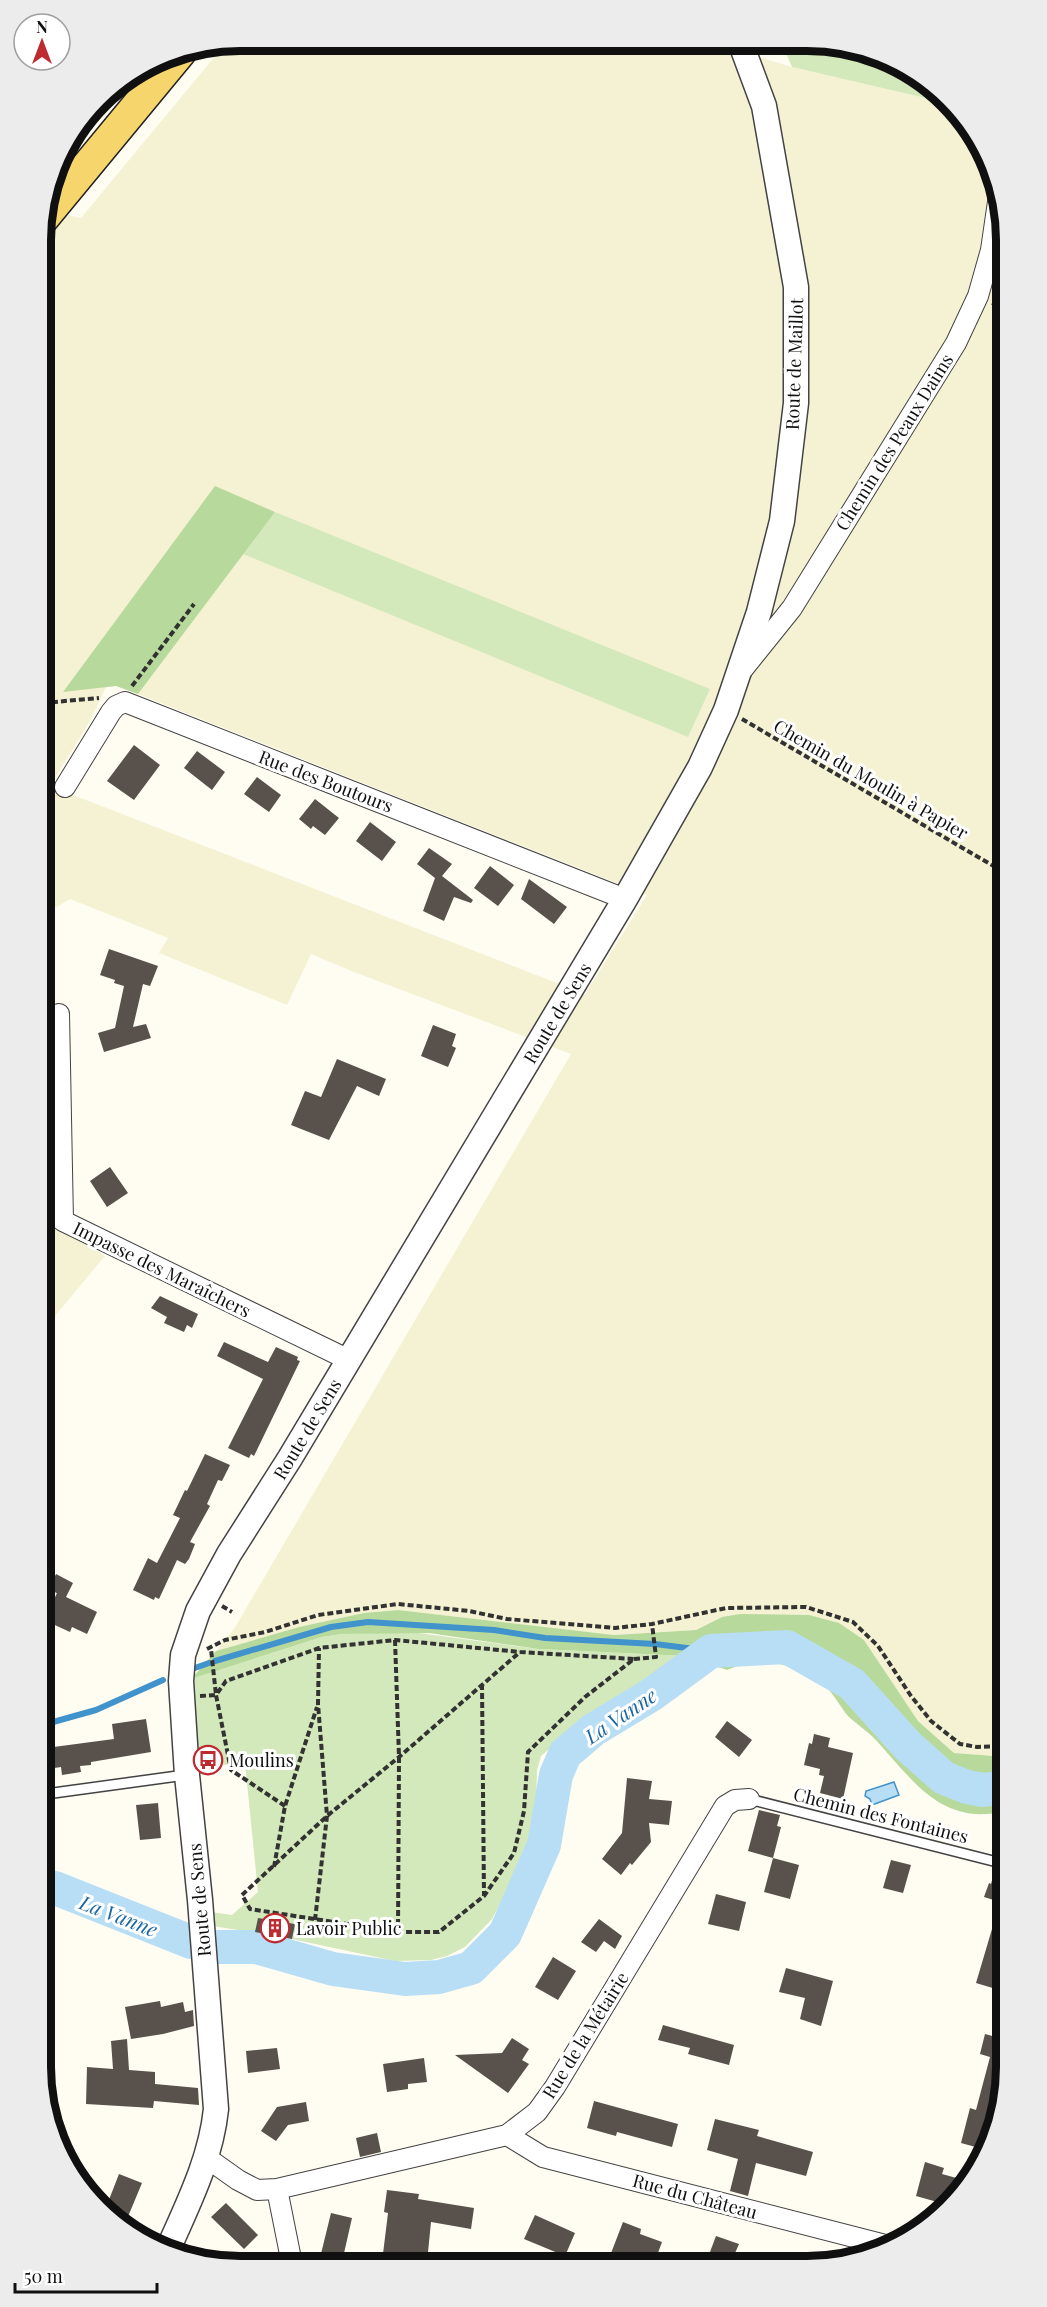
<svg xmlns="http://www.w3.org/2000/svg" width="1047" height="2307" viewBox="0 0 1047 2307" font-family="'Playfair Display',serif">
<rect width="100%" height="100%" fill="#fffcf2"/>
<path fill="#f5f2d3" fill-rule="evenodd" d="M240,41L711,43L792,67L951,104L973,129L1000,188L1005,1754L994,1756L954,1753L918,1721L864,1640L722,1617L696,1630L614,1635L398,1610L364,1613L299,1627L216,1651L234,1629L571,1054L354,972L311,954L287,1005L159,953L168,938L70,899L57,907L43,902L41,227L45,210L81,218L226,43ZM116,686L138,694L647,895L585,994L50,786L89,723L106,687Z
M44,1218L105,1256L45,1328Z"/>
<path fill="#d3e9bc" d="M782,44H846L939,90L951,104L792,67Z
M275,512L710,689L688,737L243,554Z
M411,1632L538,1649L687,1656L581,1722L541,1756L537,1770L536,1812L523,1860L492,1919L465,1947L447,1956L431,1960L395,1961L292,1939L213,1926L211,1912L232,1915L258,1892L245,1763L198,1767L191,1679L322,1637L342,1634Z"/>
<path fill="#b7da9c" d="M215,486L275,512L138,694L116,686L63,692Z
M398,1610L614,1635L696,1630L722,1617L740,1614L809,1615L839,1623L864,1640L918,1721L954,1753L994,1756L1005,1754V1811C941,1827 912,1779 875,1739C867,1731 858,1725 850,1718C841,1709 835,1695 825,1686C821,1682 814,1679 809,1676C782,1660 756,1658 727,1670L687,1656L538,1649L429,1633L342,1634L322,1637L191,1679L216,1651L299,1627L364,1613Z"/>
<path fill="#b8def5" stroke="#4193cb" stroke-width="1.5" d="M894,1782L899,1795L872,1805L870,1799L865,1796L866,1791Z"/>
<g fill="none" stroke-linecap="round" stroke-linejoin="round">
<path stroke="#4193cb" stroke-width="6" d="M215,1661L331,1627L368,1622L494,1630L545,1638L655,1644L711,1651
M192,1669L209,1663
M46,1724L96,1710L163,1680"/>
<path stroke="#b8def5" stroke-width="34" d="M47,1888H55L191,1942
M217,1947H256L333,1969L405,1979L439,1977L471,1968L505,1934L544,1845L556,1775L565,1754L593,1730L651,1695L711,1651L787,1647L852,1684L908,1746L944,1778L967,1787L983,1790L1005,1787"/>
</g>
<path fill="#58514c" d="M134,745L160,765L134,800L107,781Z
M197,751L225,772L212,790L184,768Z
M257,777L281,795L269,812L244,794Z
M315,799L339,818L325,835L313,826L311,829L299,819Z
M370,822L396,842L382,861L356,841Z
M429,848L452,864L442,876L473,900L471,903L454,897L444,921L423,911L435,878L417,864Z
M490,866L514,885L498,906L474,888Z
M529,879L567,907L554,924L521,899Z
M109,949L158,966L150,986L143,984L133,1027L146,1024L151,1038L104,1052L98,1033L115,1028L124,986L114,983L115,980L100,975Z
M433,1025L456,1034L452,1046L456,1048L448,1067L421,1056Z
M337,1059L386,1079L379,1096L357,1086L329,1140L291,1125L305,1091L321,1097Z
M110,1167L128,1193L107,1207L90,1181Z
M160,1296L198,1314L192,1328L187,1325L184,1332L164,1323L167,1317L151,1308Z
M224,1342L268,1362L276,1347L298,1357L297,1360L300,1361L254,1456L251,1454L249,1458L228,1448L263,1379L217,1356Z
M205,1454L230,1465L222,1481L218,1480L207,1504L210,1506L190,1542L195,1544L189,1559L185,1564L177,1560L159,1599L155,1597L154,1600L133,1590L148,1558L157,1563L180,1518L173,1515L185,1490L187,1491Z
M56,1574L73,1583L66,1597L97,1612L87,1634L72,1627L70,1632L46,1621V1616L57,1593L62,1596L49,1589Z
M146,1719L151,1752L91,1762V1765L80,1766L81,1772L62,1775L61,1767L48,1769L46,1748L114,1739L112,1724Z
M727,1721L752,1740L739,1757L715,1737Z
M814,1734L830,1738L828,1747L853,1753L843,1799L820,1793L824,1776L819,1775L820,1769L804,1765L809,1743L812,1744Z
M627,1778L652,1781L649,1799L672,1801L669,1825L649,1823L651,1842L632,1865L630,1863L621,1875L602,1859L622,1833Z
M158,1803L161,1838L140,1840L136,1805Z
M759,1810L780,1815L777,1826L781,1827L773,1858L748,1851Z
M773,1858L799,1865L790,1899L764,1892Z
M891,1860L911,1865L903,1893L883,1888Z
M995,1869L1005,1871V1898L1001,1897L1000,1902L984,1897L989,1883L991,1884Z
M716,1894L746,1902L739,1931L708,1924Z
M258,1918L295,1924L292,1939L255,1932Z
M599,1919L622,1936L615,1949L604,1941L596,1952L581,1942Z
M992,1929L1006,1933V1992L976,1983Z
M553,1957L576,1971L558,2000L535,1987Z
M786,1968L833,1981L821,2026L800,2019L805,1998L779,1992Z
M160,2001L161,2007L183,2002L185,2012L193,2010L194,2026L163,2034L131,2039L125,2007Z
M1001,2017L1006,2018V2080L1002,2096L997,2095L983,2149L961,2143L970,2108L976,2110L990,2057L980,2054L985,2034L996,2037Z
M663,2025L734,2045L729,2065L688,2054L690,2048L658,2040Z
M512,2038L529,2049L522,2060L529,2064L508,2093L455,2055L502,2053Z
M127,2039L129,2070L155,2072V2084L198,2088L199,2105L154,2101L153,2108L86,2104L87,2067L113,2069L111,2041Z
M277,2048L280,2069L248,2073L246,2051Z
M424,2058L427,2082L408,2084V2089L387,2092L383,2064Z
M594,2101L678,2124L672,2147L617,2132L616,2136L587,2128Z
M306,2102L309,2121L288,2125L276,2141L261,2131L277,2107Z
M715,2119L759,2130L757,2136L813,2152L806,2176L756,2163L748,2196L730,2191L738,2159L707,2150Z
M377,2133L381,2152L360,2157L356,2138Z
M925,2162L944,2168L942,2174L960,2179L955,2198L948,2205L916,2196Z
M119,2174L142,2183L127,2219L105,2210Z
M387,2190L419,2194L418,2199L474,2208L471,2229L431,2222L427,2262H382L388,2213L384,2212Z
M226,2203L258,2235L244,2249L211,2217Z
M331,2213L352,2218L342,2262H319Z
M535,2215L575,2233L565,2256L524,2239Z
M623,2222L641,2229L640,2234L662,2242L655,2261H608Z
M716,2236L739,2244L732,2260H707Z"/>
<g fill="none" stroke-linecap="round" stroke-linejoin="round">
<g stroke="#434343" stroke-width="12">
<path id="service" d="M46,1794L185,1775
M749,1799L1005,1864"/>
</g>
<g stroke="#434343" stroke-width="22">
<path id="minor" d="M743,669L792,608L956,343L978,296L991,250L1000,188
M65,787L111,712L116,706L125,702L625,899
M59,1014L63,1221L349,1360
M507,2135L543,2157L889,2246
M207,2158L238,2180L257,2190L277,2189L507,2135L537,2112L555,2087L725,1806L735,1800L749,1799
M277,2189L290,2254L289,2262"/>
</g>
<g stroke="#434343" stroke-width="27">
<path id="tertiary" d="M169,2247C189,2202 211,2158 216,2109L200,1900L187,1775L181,1681L183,1655L198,1611L229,1554L290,1458L625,899L700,767L726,710L759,612L782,521L796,403V287L764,106L741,44"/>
</g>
<g stroke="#212121" stroke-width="33">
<path id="primary" d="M43,219L181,52"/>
</g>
<path stroke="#323232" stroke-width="4" stroke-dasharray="6 3" stroke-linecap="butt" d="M992,303L1000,306
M132,686L194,604
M43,703L99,698
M742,719L1002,871
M222,1606L232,1612
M395,1640L399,1757L398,1932
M207,1649L225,1640L265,1632L318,1615L398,1604L469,1611L507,1619L615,1628L652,1624L726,1608L806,1607L853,1622L878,1646L911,1696L931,1721L960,1744L977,1747L1005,1746
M634,1659L656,1657L652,1624
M482,1684L484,1896
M200,1696L216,1695L211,1649
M285,1806L231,1770L216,1695L226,1681L319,1648L395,1640L520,1652L634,1659L585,1697L528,1752L524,1811L514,1853L484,1896L439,1932H398L250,1909L242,1895L327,1816L399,1757L520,1652
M274,1867L285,1806L317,1707
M315,1920L327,1816L318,1704L319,1648"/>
<use href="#service" stroke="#fff" stroke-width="9"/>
<use href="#minor" stroke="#fff" stroke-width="20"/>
<use href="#tertiary" stroke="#fff" stroke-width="24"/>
<use href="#primary" stroke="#f5d56c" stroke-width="30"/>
</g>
<defs>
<g id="bus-ring" transform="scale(1.5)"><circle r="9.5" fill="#fff" stroke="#bd2a30" stroke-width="1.5"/><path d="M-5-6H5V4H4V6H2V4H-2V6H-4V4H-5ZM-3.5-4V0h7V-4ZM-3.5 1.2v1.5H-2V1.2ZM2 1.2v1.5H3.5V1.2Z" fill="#bd2a30"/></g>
<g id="building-ring" transform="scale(1.5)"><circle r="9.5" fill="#fff" stroke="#bd2a30" stroke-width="1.5"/><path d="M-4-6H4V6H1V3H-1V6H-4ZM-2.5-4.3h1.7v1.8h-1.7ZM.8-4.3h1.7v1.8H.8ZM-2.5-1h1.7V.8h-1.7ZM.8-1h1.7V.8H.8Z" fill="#bd2a30"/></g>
</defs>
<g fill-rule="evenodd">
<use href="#bus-ring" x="208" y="1760"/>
<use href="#building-ring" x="275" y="1928"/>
</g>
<g text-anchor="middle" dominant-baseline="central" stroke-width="6" stroke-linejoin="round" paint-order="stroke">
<g font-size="18" fill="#101010" stroke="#fff">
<text transform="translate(794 364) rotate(-88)">Route de Maillot</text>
<text transform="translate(894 442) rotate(-58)">Chemin des Peaux Daims</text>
<text transform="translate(871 779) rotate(30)">Chemin du Moulin à Papier</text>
<text transform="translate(326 781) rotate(21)">Rue des Boutours</text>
<text transform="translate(557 1013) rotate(-59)">Route de Sens</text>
<text transform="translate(162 1269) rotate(26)">Impasse des Maraîchers</text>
<text transform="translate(307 1429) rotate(-59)">Route de Sens</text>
<text transform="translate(881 1815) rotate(14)">Chemin des Fontaines</text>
<text transform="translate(199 1900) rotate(-95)">Route de Sens</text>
<text transform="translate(585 2035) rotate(-58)">Rue de la Métairie</text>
<text transform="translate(695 2196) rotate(15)">Rue du Château</text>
</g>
<g font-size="18" fill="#101010" stroke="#fff" text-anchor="start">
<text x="229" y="1760">Moulins</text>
<text x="296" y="1928">Lavoir Public</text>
</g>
<g font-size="20" font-style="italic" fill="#1a65a0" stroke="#fff">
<text transform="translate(620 1715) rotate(-34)">La Vanne</text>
<text transform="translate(119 1915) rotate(21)">La Vanne</text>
</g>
</g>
<path d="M0 0H1047V2307H0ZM240 51H807A189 189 0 0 1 996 240V2067A189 189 0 0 1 807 2256H240A189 189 0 0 1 51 2067V240A189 189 0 0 1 240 51Z" fill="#ececec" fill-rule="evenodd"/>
<path fill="none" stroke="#101010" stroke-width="8" d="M240 51H807A189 189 0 0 1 996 240V2067A189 189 0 0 1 807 2256H240A189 189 0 0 1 51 2067V240A189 189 0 0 1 240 51Z"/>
<g transform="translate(42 42)"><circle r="28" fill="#ffffff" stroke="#9f9f9f" stroke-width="1.5"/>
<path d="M0-4.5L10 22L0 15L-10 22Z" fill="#bd2a30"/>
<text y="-9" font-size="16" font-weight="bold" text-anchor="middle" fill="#101010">N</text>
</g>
<path d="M15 2283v9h142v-9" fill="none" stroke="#101010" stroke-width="3"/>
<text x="24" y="2283" font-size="18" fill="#101010" stroke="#ffffff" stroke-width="4.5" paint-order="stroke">50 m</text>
</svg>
